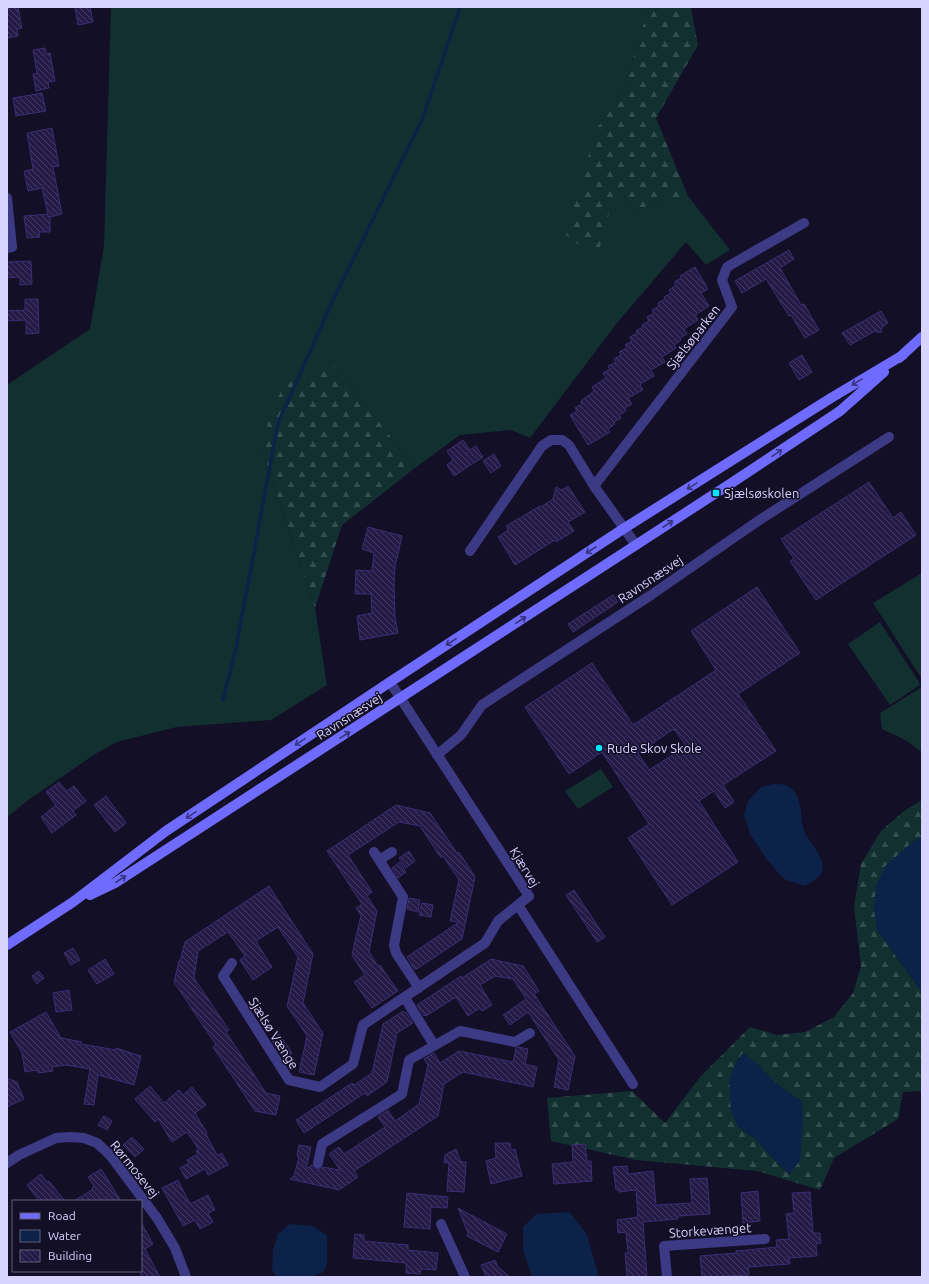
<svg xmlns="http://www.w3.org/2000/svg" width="929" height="1284" viewBox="0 0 929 1284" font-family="Ubuntu,sans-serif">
<defs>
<pattern id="forest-firs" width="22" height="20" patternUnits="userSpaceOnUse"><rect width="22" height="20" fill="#12302f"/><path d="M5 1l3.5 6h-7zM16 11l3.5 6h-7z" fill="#344d4e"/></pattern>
<pattern id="building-back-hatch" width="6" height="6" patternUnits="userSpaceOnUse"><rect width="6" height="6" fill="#241b47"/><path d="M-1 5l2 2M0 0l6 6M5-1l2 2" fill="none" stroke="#433b63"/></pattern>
</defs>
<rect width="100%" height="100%" fill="#130f26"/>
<path fill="#12302f" d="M111,7H649L623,90L596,129L616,187L636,209L688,196L730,250L706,265L686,242L617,323L530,438L511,430L460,435L415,468L335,366L261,446L315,608L327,685L271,720L177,727L117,742L95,754L27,801L7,817V385L90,329L104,245Z
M922,573V679L873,603Z
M880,622L919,682L920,685L890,705L848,644Z
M922,687V752L905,740L882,729L880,713Z
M601,769L613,787L578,809L565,791Z"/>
<path fill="url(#forest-firs)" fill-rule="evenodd" d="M649,7H692L691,8L698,45L656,118L688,196L636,209L616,187L597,258L566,235L596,129L623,90Z
M335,366L415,468L342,525L315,608L261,446L271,413L284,384Z
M922,800V837L913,842L877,930L922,992V1091L903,1092L898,1119L834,1158L820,1190L757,1171L636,1160L551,1141L547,1098L632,1091L665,1123L701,1076L750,1027L777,1035L805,1032L834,1017L853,993L861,966L854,907L861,864L881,831L904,811ZM743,1053L757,1064L773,1081L802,1102L789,1174L766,1151L756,1139L738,1127L736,1063Z"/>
<path fill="#0c2248" d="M773,784C778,784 784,784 788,786C803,794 800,817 804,831C805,834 808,838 810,841C825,862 831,874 804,886L784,879L768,861L750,834L744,814L748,801L761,787Z
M922,837V992L877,930L874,909L876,885L886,865L913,842Z
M743,1053L757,1064L773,1081L802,1102L803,1123L800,1161L789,1174L766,1151L756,1139L738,1127L731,1111L729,1081L736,1063Z
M570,1212L587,1235L599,1277H532L523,1250V1227L536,1214Z
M290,1224L312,1226L327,1235V1263L324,1272L311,1277H277L272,1271L273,1251L278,1234Z"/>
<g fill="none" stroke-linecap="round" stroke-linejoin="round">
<path stroke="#0c2248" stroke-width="3.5" d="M223,700L236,648L278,423L333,300L422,120L460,7"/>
</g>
<path fill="url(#building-back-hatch)" stroke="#3b2d73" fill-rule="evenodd" d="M7,7H18L22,28L17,29L18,36L7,38Z
M75,7H90L93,22L78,25Z
M45,48L46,54L50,53L55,81L48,82L49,88L36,91L33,74L37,73L33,50Z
M42,93L46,111L16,116L13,98Z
M52,128L59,166L53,167L62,214L50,217V232H39L40,237L27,238L24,216L48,214L42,188L28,191L24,171L33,169L27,133Z
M789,250L794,259L780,268L801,305L804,304L819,330L805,338L791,315L789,316L766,279L742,293L735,281Z
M31,261L32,284L20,285V277L7,278V262Z
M695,267L708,289L701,293L709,306L695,315L698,320L684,329L687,334L680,338L681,340L674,345L676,348L662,357L665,362L651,370L654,376L640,384L643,390L628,398L632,404L625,408L626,411L619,415L621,418L614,422L615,424L608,429L610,432L588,445L570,415L577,411L575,408L582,404L581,401L594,391L592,387L606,378L603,373L610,369L608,366L616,362L614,359L621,355L619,352L627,348L625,345L632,341L630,337L637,333L636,331L643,327L642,325L649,321L647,317L654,313L652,310L659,306L658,303L665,299L664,297L671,293L669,290L676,285L674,282L681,278L680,276Z
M25,299H38L39,333L26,334V320L7,321V311L25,310Z
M881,311L888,323L882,327L881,333L875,331L850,345L842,333Z
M802,355L812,372L799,380L789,363Z
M463,440L470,450L476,446L483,457L454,476L447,465L453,460L447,451Z
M494,454L501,466L491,473L483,461Z
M869,482L893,518L901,512L916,535L816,600L790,561L794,559L781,539Z
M568,486L585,512L568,522L574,531L556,542L555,540L515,565L498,537L508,530L506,526L540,506L541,507L553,499L556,487L562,490Z
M368,527L402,536L395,567L394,583L395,617L398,633L360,640L357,616L372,613L371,594H355L356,570L372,571L374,553L362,549Z
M757,587L800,653L738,694L776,751L723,785L734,802L725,808L714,791L699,801L738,862L672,905L628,838L649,824L602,752L569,774L525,707L592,663L633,725L716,670L691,631ZM674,729L686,746L649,770L638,753Z
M613,595L618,602L573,632L568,624Z
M59,782L67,791L74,786L86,801L73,811L76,815L52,833L41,817L56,805L46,792Z
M106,796L126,823L115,832L94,805Z
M396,805L430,813L457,853L459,852L475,877L462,939L415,970L407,957L459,922L450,921L459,880L443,856L441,858L420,826L399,822L348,855L372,892L367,896L377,911L369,952L378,966L380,965L398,991L372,1008L354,982L365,975L352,955L361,915L356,908L362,904L327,851Z
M409,851L415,861L406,868L399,858Z
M400,862L406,872L398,878L392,868Z
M269,886L313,954L303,1003L323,1033L314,1075L299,1072L307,1036L287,1006L298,957L278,927L256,941L272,967L253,980L240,960L245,956L228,932L198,951L194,978L229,1030L226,1032L266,1093L280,1096L276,1115L255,1111L213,1047L216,1045L174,982L179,961H180L185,942Z
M574,890L605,937L597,942L566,895Z
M409,898L420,900L418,912L407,909Z
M422,903L433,905L431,917L419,915Z
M73,948L80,960L71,965L64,953Z
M105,959L114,974L97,984L88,970Z
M491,959L523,966L539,991L534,994L575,1056L568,1090L554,1087L559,1060L528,1012L510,1025L503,1015L526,999L513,979L495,976L480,985L492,1005L482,1011L480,1008L468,1016L456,997L426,1016L425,1015L424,1016L417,1005L461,976L462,978Z
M39,971L44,978L37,984L32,976Z
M69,990L72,1010L56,1012L53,993Z
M403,1011L405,1013L406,1012L413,1023L397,1033L387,1082L367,1096L365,1093L304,1133L296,1120L352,1083L354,1085L372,1073L383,1024Z
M46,1012L61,1038L82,1042L81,1044L116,1050V1048L141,1056L134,1085L98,1075L94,1105L84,1104L90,1069L66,1065L52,1067L53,1071L38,1073L37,1070L25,1072L22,1053L10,1032Z
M279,1034L292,1053L283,1058L271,1039Z
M519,1047L528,1049L525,1064L537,1067L533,1087L463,1072L444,1084L438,1116L354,1171L358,1177L339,1190L290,1179L294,1176L299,1157L297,1156L299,1145L311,1147L306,1169L312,1165L317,1169L323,1167L340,1170L329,1154L339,1147L344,1154L385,1127L378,1117L388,1110L395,1121L419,1104L428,1065L424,1059L434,1053L440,1063L459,1051L513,1062L516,1048Z
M7,1078L17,1082L24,1099L7,1107Z
M150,1086L164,1103L179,1090L183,1095L192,1087L206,1105L195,1113L207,1133L206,1134L217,1155L222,1153L228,1165L208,1175L205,1169L186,1179L180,1168L189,1163L187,1160L198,1154L196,1151L199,1150L187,1132L172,1142L158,1119L155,1122L135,1099Z
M104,1116L112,1121L107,1130L98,1125Z
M132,1137L144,1149L135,1157L123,1145Z
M495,1143H510L511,1150L515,1149L522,1176L491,1184L486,1161L496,1158Z
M585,1144L587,1161H591L592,1181L554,1184L552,1164L573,1162L572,1145Z
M456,1149L461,1162H466L464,1192L447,1191L449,1163H444L445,1155Z
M627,1166L628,1174L653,1171L656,1205L692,1203L690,1179L707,1178L710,1214L678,1216V1219L643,1222L647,1277H627L625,1253H628L626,1232L618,1233L617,1220L638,1217L636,1190L619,1192V1190H616L613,1167Z
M101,1169L121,1201H74L93,1189L92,1188L94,1186L88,1177Z
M41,1174L47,1182L49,1181L65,1201H39L27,1185Z
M178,1180L190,1204L208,1195L215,1210L208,1213L213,1222L200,1229L195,1220L183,1226L162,1188Z
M758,1191L760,1221L743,1223L741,1193Z
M810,1192L813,1233H820L821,1243L816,1244L817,1256L789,1258L790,1264L748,1267L749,1275L702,1277L700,1256L736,1253V1251L777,1247L776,1240L789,1239L786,1214L794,1213L792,1193Z
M407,1193L448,1197L447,1208L431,1207L430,1229L404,1227Z
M458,1208L507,1234L498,1252L467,1236L468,1233Z
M141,1222L153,1244L145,1249L160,1277H141Z
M355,1234L364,1235V1241L408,1245V1250L438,1253L436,1270L421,1269L420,1274L406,1273V1263L353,1258Z
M495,1260L498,1267L510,1277H486L481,1265Z"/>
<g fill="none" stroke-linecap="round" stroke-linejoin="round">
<path stroke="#3d3a85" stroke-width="10" d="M7,198L12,247L7,248
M594,486L732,307L722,280L727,267L804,223
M470,551L542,446L551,440H562L569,445L594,486L636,545
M437,755L461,735L482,705L651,595L758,521L889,437
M374,852L403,897L394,945L396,953L419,988
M379,860L392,852
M518,905L633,1084
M232,963L223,976L289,1080L320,1087L353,1064L363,1025L485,943L498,921L529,896L390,682
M405,998L434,1045
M7,1163L19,1155L56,1138L70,1137L84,1138L97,1143L110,1155L157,1218L175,1248L186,1277
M318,1163L322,1144L402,1094L409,1060L460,1031L515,1042L530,1033
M441,1224L465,1277
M667,1277L664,1246L765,1239"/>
<path stroke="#6f6bff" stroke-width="10" d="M899,358L922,337
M90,895L115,883L733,482L840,411L884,372
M7,945L73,902L166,831L390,682L623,529L831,398L903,355"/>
</g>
<defs><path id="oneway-shaft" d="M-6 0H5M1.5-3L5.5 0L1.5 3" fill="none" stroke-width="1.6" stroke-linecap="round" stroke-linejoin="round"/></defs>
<g stroke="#38347d">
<use href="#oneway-shaft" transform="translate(857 382) rotate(149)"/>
<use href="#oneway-shaft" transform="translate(777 453) rotate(-34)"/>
<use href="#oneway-shaft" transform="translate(692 486) rotate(148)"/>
<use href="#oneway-shaft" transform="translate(668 524) rotate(-33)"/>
<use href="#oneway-shaft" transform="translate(591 550) rotate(147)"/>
<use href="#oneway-shaft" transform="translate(521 620) rotate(-33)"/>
<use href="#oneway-shaft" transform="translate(451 642) rotate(147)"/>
<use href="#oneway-shaft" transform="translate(345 735) rotate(-33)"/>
<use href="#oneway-shaft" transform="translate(300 742) rotate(146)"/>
<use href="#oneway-shaft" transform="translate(191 815) rotate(146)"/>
<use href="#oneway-shaft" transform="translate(121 879) rotate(-33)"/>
</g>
<g fill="#00e5ff" stroke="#130f26" stroke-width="1.5">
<rect x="712" y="489" width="8" height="8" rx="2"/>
<circle cx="599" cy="748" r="4"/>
</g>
<g text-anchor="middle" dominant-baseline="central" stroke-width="3" stroke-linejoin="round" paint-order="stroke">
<g font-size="13" fill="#d9d4ff" stroke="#130f26">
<text transform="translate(693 337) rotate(-52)">Sjælsøparken</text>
<text transform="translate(650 579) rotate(-34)">Ravnsnæsvej</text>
<text transform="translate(349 716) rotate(-33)">Ravnsnæsvej</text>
<text transform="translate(525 867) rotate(59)">Kjærvej</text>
<text transform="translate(274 1033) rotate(58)">Sjælsø Vænge</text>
<text transform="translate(135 1169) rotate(51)">Rørmosevej</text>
<text transform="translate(710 1230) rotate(-4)">Storkevænget</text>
</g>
<g font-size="13" fill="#d9d4ff" stroke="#130f26" text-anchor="start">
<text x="724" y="493">Sjælsøskolen</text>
<text x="607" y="748">Rude Skov Skole</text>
</g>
</g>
<rect width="929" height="1284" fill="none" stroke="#d9d4ff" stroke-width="16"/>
<rect x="12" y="1200" width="130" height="72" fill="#130f26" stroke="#625e7d"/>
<rect x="20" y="1213" width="20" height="6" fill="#6f6bff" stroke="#625e7d"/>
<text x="48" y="1220" font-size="12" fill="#d9d4ff">Road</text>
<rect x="20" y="1230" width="20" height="12" fill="#0c2248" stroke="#625e7d"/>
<text x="48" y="1240" font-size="12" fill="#d9d4ff">Water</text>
<rect x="20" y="1250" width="20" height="12" fill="url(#building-back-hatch)" stroke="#625e7d"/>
<text x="48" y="1260" font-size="12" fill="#d9d4ff">Building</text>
</svg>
